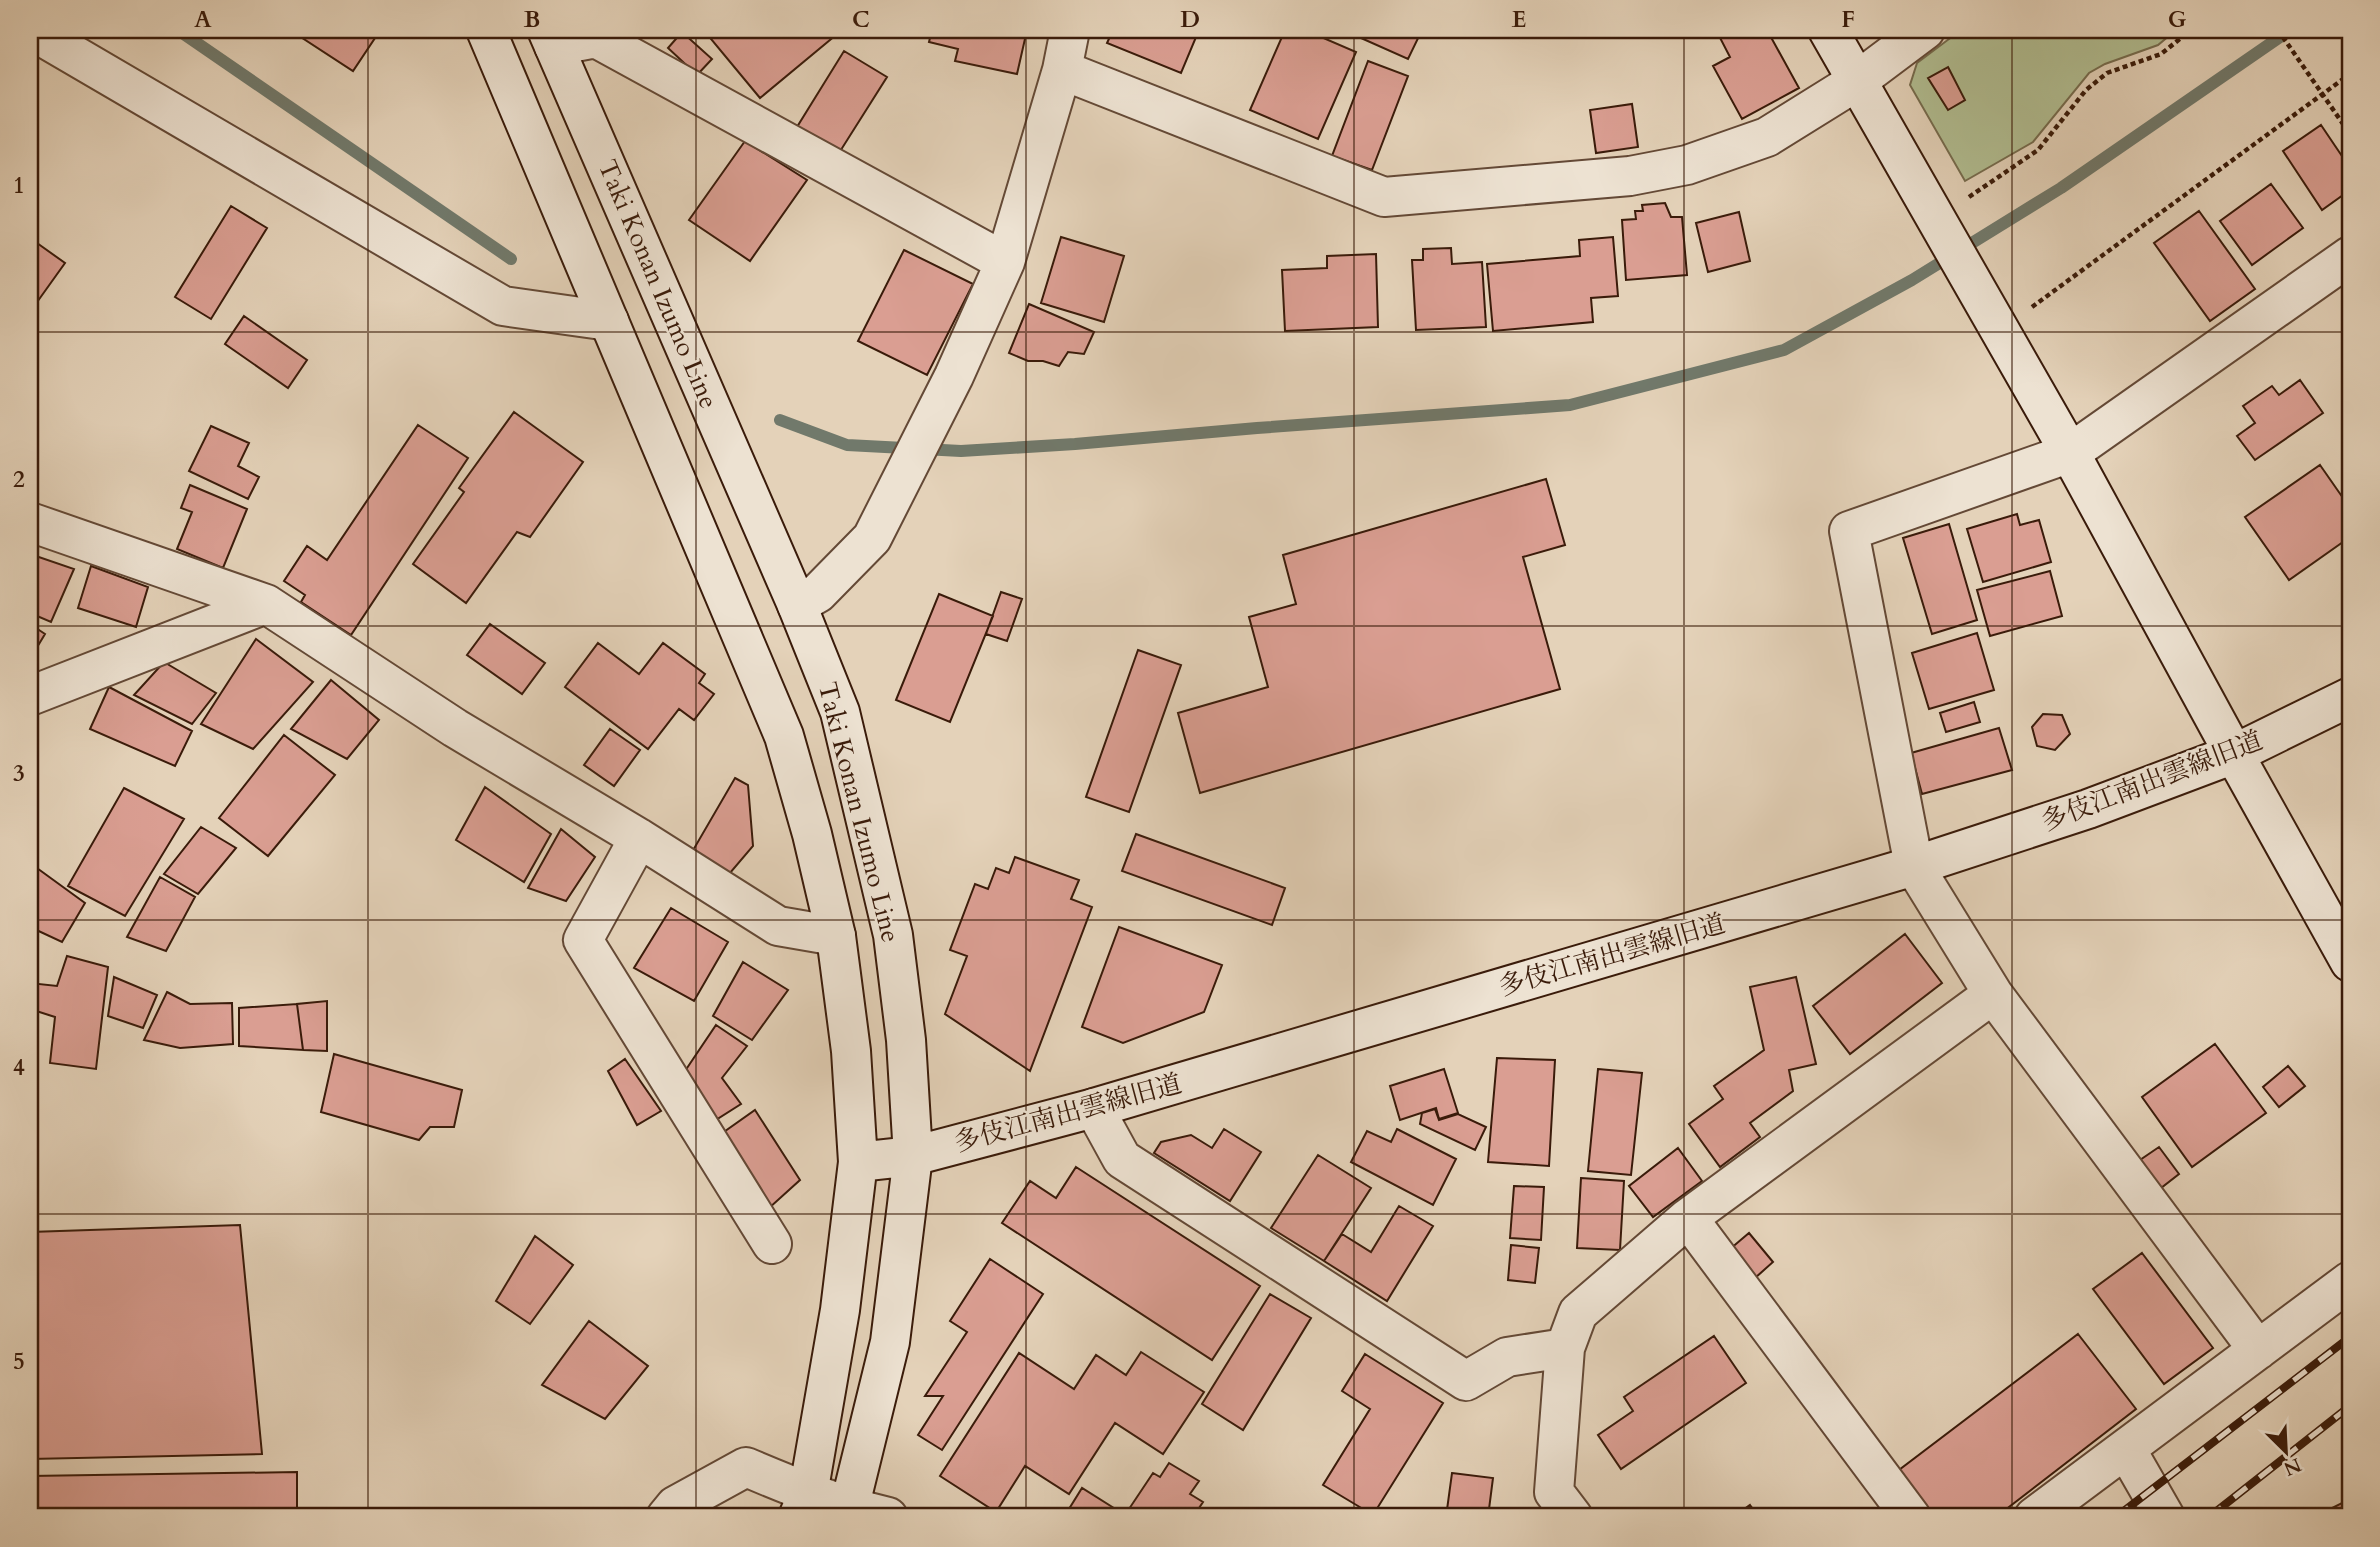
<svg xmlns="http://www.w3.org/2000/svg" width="2380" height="1547" viewBox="0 0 2380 1547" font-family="Cardo,'Noto Serif JP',serif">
<rect width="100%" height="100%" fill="#e4d2b9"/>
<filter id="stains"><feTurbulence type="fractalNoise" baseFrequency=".00286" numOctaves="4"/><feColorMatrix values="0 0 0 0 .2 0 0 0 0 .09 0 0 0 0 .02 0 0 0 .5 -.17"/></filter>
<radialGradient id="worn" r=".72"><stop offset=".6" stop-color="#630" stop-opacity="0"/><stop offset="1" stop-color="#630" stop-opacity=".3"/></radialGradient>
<path fill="#b1bd91" stroke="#766c4e" stroke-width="2" d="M1961,30H2176L2158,45L2105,64L2089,73L2033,142L1965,181L1910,85L1917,63Z"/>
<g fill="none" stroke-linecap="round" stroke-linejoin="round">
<path stroke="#71796b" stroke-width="12" d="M178,30L511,259
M780,420L847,445L961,451L1075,444L1257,428L1570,405L1784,350L1912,280L2061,188L2290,30"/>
</g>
<path fill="#da9e92" stroke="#3a1b0a" stroke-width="2" d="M290,30H369L377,35L353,71Z
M710,30H842L760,98L706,33Z
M932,30H1027L1017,74L955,61L958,49L929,42Z
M1113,30H1199L1181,73L1107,43Z
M1285,30H1305L1356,52L1318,139L1250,110Z
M1343,30H1422L1408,59Z
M1716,30H1767L1799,88L1742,119L1713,66L1730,57Z
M682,32L712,59L697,75L668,48Z
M844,51L887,77L839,153L797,127Z
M1368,61L1408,76L1372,170L1332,156Z
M1948,67L1965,100L1948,110L1928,78Z
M1632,104L1638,147L1596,153L1590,110Z
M2321,125L2350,168V190L2322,210L2283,151Z
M745,141L807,180L750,261L689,220Z
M2271,184L2303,228L2252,265L2220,221Z
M1665,203L1671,217H1682L1687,275L1626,280L1622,220L1636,219L1635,211H1643L1642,205Z
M231,206L267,228L211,319L175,297Z
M2199,211L2255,289L2210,321L2154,243Z
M1739,212L1750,261L1708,272L1696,223Z
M1061,237L1124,256L1104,322L1041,303Z
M1613,237L1618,296L1591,298L1593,322L1493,331L1487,264L1580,256L1579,240Z
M30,238L65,263L30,312Z
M1451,248L1452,264L1482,262L1486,327L1416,330L1412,260H1423V249Z
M904,250L973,284L927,375L858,341Z
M1376,254L1378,327L1285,331L1282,270L1327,268V256Z
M1029,304L1094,332L1084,354L1068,352L1059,366L1043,361H1028L1009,353Z
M244,316L307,360L288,388L225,344Z
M2300,380L2323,413L2255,460L2237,436L2255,423L2243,406L2272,386L2279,395Z
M514,412L583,462L530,537L517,532L466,603L413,564L464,492L459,488Z
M418,425L468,458L351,635L301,602L305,595L284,581L307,546L327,560Z
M211,426L249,443L238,466L259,477L248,499L189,471Z
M2320,465L2350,508V537L2289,580L2245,517Z
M1546,479L1565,545L1523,557L1560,689L1200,793L1178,713L1268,687L1249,617L1296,604L1283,555Z
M190,485L247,509L223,568L177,549L192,512L181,508Z
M2017,514L2020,525L2039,520L2051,562L1983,582L1967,529Z
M1949,524L1977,620L1932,634L1903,538Z
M30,554L74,569L51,622L30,613Z
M91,566L148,587L136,627L78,608Z
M2050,571L2062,616L1990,636L1977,590Z
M1001,592L1022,599L1007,641L986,634Z
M939,594L993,616L950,722L896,700Z
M30,624L45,634L30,659Z
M490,624L545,663L522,694L467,655Z
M1977,633L1994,690L1929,709L1912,653Z
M256,639L313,682L253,749L201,724Z
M598,643L639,674L663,643L705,674L699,683L714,694L694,720L679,709L648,749L565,687Z
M1138,650L1181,665L1129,812L1086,797Z
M164,662L216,693L192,724L134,695Z
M331,680L379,720L347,759L291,729Z
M109,687L192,731L175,766L90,729Z
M1974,702L1980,722L1946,732L1940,713Z
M2043,714L2062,715L2070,734L2055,750L2037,746L2032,727Z
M1999,728L2012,770L1922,794L1911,753Z
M610,729L640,750L614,786L584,765Z
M284,735L335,775L268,856L219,818Z
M735,778L748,785L753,846L730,873L692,852Z
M485,787L551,834L524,882L456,840Z
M124,788L184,819L125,916L68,886Z
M201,827L236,848L198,894L164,874Z
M561,829L595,857L566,901L528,888Z
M1136,834L1285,888L1272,925L1122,871Z
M1015,857L1079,880L1071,899L1092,907L1030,1071L945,1014L967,956L950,950L975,884L988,889L996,868L1009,873Z
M30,863L85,903L62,942L30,927Z
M160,877L195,897L166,951L127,937Z
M671,908L728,942L694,1001L634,968Z
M1119,927L1222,965L1204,1012L1123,1043L1082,1027Z
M1905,934L1942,983L1850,1054L1813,1006Z
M67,956L108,967L96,1069L50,1063L55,1017L30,1009V983L57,986Z
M743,962L788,990L752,1040L713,1016Z
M114,977L157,995L143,1028L108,1016Z
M1796,977L1816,1064L1789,1070L1793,1091L1750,1123L1760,1137L1720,1167L1689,1124L1723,1099L1714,1086L1764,1050L1750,987Z
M167,992L190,1004L232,1003L233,1044L180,1048L144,1040Z
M327,1001V1051L303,1050L297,1004Z
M297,1004L303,1050L239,1046V1008Z
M716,1025L747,1046L722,1078L741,1104L711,1123L685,1071Z
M2215,1044L2266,1113L2192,1167L2142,1097Z
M334,1054L462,1090L454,1127H430L419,1140L321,1112Z
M1497,1058L1555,1060L1549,1166L1488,1162Z
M625,1059L661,1111L637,1125L608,1071Z
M2288,1066L2305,1086L2279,1107L2263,1087Z
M1444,1069L1458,1113L1439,1119L1436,1108L1400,1120L1390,1086Z
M1598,1069L1642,1073L1631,1175L1588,1171Z
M1435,1109L1439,1120L1458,1114L1486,1127L1475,1150L1420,1124L1422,1113Z
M755,1110L800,1180L768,1209L721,1134Z
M1224,1129L1261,1152L1230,1201L1154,1153L1161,1142L1191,1135L1212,1148Z
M1397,1129L1456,1159L1433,1205L1351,1162L1367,1131L1391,1142Z
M2159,1147L2179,1174L2161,1188L2140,1160Z
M1678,1148L1702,1181L1653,1217L1629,1186Z
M1318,1155L1371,1188L1324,1261L1271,1228Z
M1076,1167L1260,1286L1212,1360L1002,1223L1030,1181L1056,1198Z
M1581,1178L1624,1181L1620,1250L1577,1248Z
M1514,1186L1544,1187L1541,1240L1510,1238Z
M1399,1206L1433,1226L1387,1301L1324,1261L1342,1234L1371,1252Z
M240,1225L262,1454L30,1459V1232Z
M1749,1233L1773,1262L1755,1278L1730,1249Z
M535,1236L573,1265L530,1324L496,1301Z
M1511,1245L1539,1248L1535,1283L1508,1280Z
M2142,1253L2213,1348L2164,1384L2093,1289Z
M990,1259L1043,1294L942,1450L918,1435L943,1396H925L967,1332L950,1321Z
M1270,1294L1311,1318L1243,1430L1202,1404Z
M589,1321L648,1366L605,1419L542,1385Z
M2078,1334L2136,1409L1996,1517H1935L1899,1470Z
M1714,1336L1746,1383L1621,1469L1598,1435L1633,1411L1624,1397Z
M1141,1352L1204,1392L1163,1454L1115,1423L1069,1494L1025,1466L996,1512L940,1476L1019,1353L1074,1389L1096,1355L1126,1375Z
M1365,1354L1443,1403L1373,1515L1323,1485L1370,1409L1342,1391Z
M1169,1463L1199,1481L1190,1494L1203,1502L1193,1517H1064L1082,1488L1125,1515L1153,1473L1160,1477Z
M297,1472V1517H30V1476Z
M1452,1473L1493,1478L1488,1517H1446Z
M2350,1499V1517H2314Z
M1750,1505L1759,1517H1733Z"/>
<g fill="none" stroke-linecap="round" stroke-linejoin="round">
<g stroke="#644936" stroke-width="42">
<path id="street" d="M31,30L503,306L609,321
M554,46L596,38L1005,262
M1062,70L1384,197L1630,176L1687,165L1767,137L1857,81L1925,30
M30,522L266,604L455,728L639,838L778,926L836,936
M797,605L818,593L872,538L954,376L1005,262L1062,70L1070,30
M30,696L266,604
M639,838L583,940L772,1244
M1094,1108L1122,1159L1466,1381L1507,1357L1565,1348
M1688,1218L1911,1517
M2258,1350L1993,994L1914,866L1849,531L2070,453L2350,256
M2126,1449L2165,1517
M666,1517L675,1506L746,1467C793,1487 838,1505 888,1517
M1573,1517L1554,1492L1565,1348L1578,1313L1688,1218L1993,994
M2034,1517L2350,1281"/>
</g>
<g stroke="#3a1b0a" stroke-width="42">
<path id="secondary" d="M486,30L784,736L812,834L836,936L851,1051L858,1162L840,1310L808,1494L798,1517
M547,30L797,605L840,712L893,935L906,1040L913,1156L890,1342L847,1517
M1828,30L2070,453L2234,754L2350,962
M858,1162L913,1156L1094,1108L1914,866L2088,809L2234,754L2350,697"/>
</g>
<path stroke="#3a1b0a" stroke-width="4.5" stroke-dasharray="5 3.5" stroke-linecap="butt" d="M2278,30L2350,134
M1969,197L2038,150L2086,90L2107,73L2161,54L2191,30
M2032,307L2350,74"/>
<use href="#street" stroke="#ede2d2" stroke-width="38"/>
<use href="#secondary" stroke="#ede2d2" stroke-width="38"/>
<g stroke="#3a1b0a" stroke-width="8">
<path id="rail" d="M2116,1517L2350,1337
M2209,1517L2350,1406"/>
</g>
<use href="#rail" stroke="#ede2d2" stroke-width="5" stroke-dasharray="16" stroke-linecap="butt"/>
</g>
<path fill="none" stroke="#3a1b0a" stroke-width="2" stroke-opacity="0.55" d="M368,30V1517M696,30V1517M1026,30V1517M1354,30V1517M1684,30V1517M2012,30V1517M30,332H2350M30,626H2350M30,920H2350M30,1214H2350"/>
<g text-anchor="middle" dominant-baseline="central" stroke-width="5" stroke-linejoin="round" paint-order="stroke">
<g font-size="26" fill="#3a1b0a" stroke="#ede2d2">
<text transform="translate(658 284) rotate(67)">Taki Konan Izumo Line</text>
<text transform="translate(2152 781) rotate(-21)">多伎江南出雲線旧道</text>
<text transform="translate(859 812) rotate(76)">Taki Konan Izumo Line</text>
<text transform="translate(1612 955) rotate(-16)">多伎江南出雲線旧道</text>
<text transform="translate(1068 1113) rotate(-15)">多伎江南出雲線旧道</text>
</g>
</g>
<rect width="2380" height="1547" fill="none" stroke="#e4d2b9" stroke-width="77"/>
<g transform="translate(2286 1452) rotate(156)" stroke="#ede2d2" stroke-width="5" paint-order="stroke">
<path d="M0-5L12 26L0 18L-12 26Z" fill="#3a1b0a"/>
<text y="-10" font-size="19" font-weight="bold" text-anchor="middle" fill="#3a1b0a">N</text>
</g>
<rect x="38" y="38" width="2304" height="1470" fill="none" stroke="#3a1b0a" stroke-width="2.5"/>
<g font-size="23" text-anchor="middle" font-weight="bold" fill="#3a1b0a">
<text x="203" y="27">A</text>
<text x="532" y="27">B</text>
<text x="861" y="27">C</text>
<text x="1190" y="27">D</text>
<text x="1519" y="27">E</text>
<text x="1848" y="27">F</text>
<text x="2177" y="27">G</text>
<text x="19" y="193">1</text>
<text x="19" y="487">2</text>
<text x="19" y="781">3</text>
<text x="19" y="1075">4</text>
<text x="19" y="1369">5</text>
</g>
<rect width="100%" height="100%" filter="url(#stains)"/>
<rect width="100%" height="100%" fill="url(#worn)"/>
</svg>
